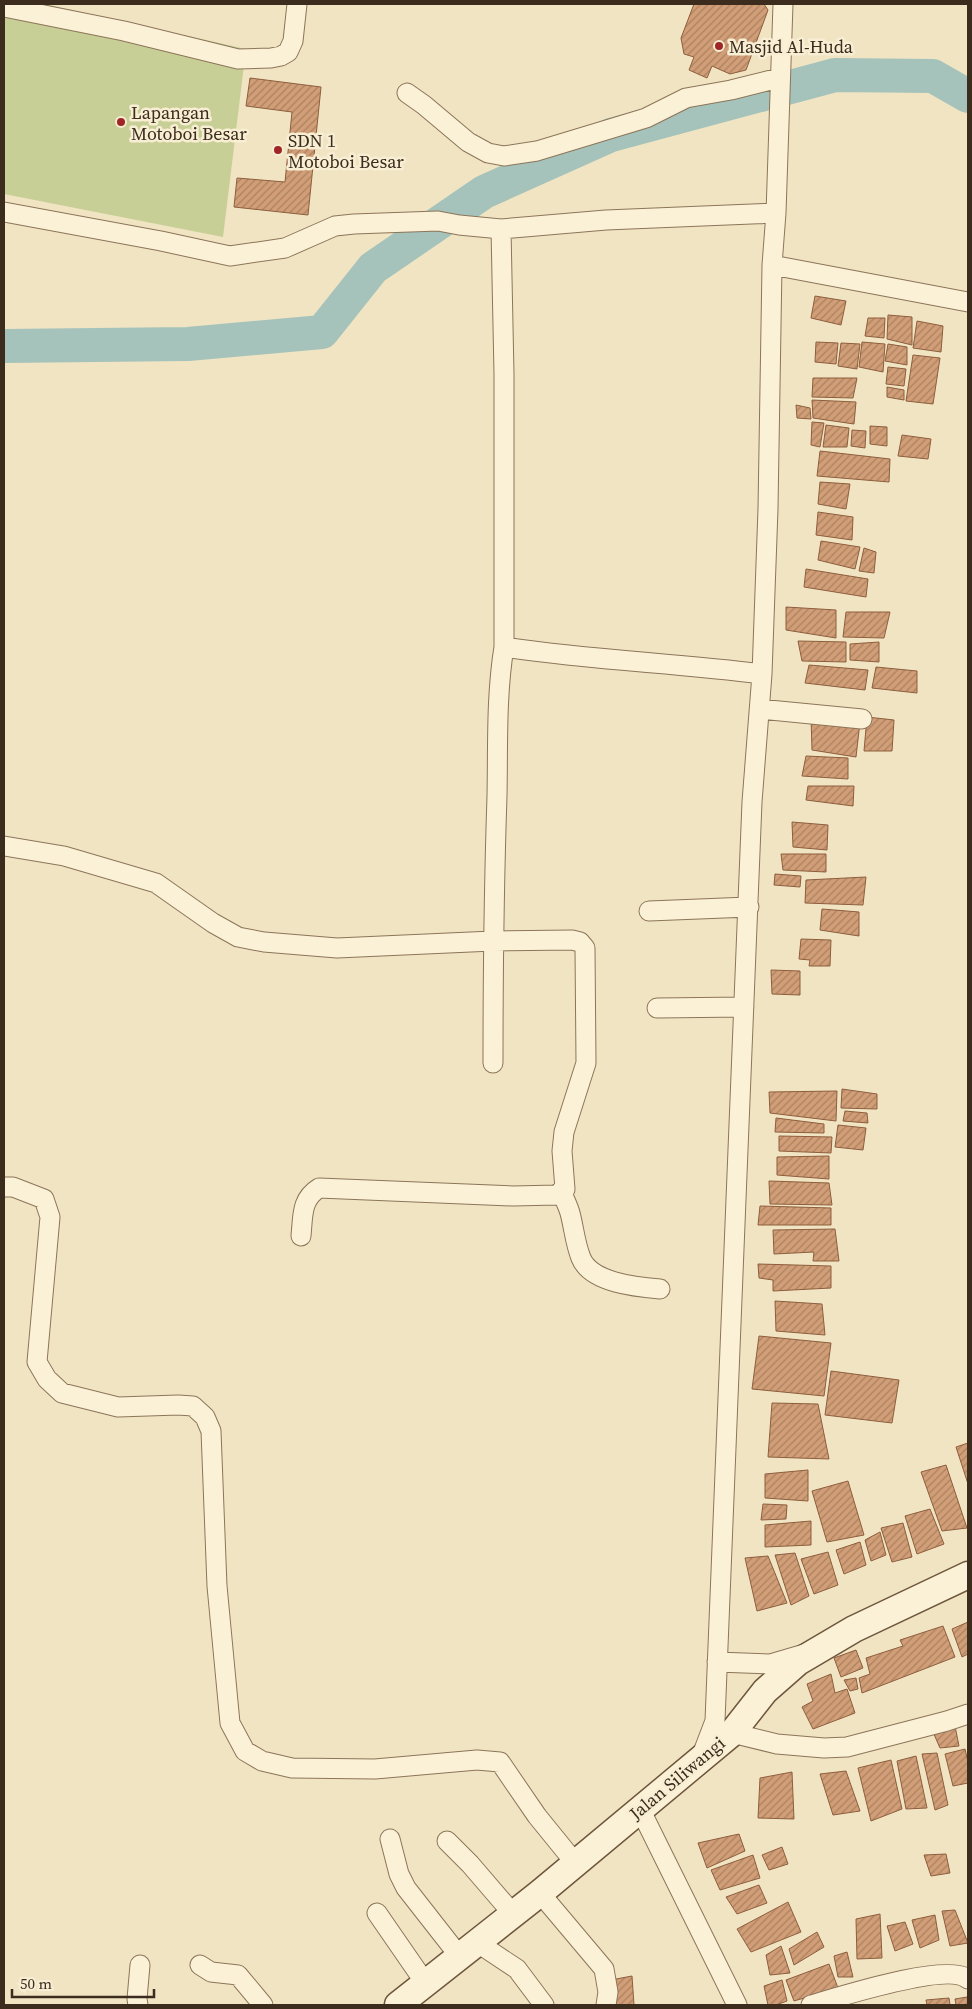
<svg xmlns="http://www.w3.org/2000/svg" width="972" height="2009" viewBox="0 0 972 2009" font-family="'Source Serif 4',serif">
<defs>
<pattern id="building-hatch" width="6" height="6" patternUnits="userSpaceOnUse" patternTransform="scale(1.25)"><rect width="6" height="6" fill="#d19e77"/><path d="M-1 1l2-2M0 6l6-6M5 7l2-2" fill="none" stroke="#ab8161"/></pattern>
</defs>
<rect width="100%" height="100%" fill="#f1e4c3"/>
<path fill="#c8cf96" d="M4,4H45L246,49L223,237L4,194Z"/>
<g fill="none" stroke-linecap="round" stroke-linejoin="round">
<path stroke="#a5c3bb" stroke-width="34" d="M4,346L188,344L322,332L373,268L484,192L611,135L835,75L933,76L968,96"/>
</g>
<path fill="url(#building-hatch)" stroke="#8d5e3d" d="M694,4H764L768,10L746,70L730,74L712,66L707,78L689,70L694,57L684,54L681,38Z
M250,78L321,87L308,215L234,207L237,178L285,182L292,112L246,106Z
M815,296L846,301L841,325L811,318Z
M888,315L912,317V345L887,339Z
M868,318H885L884,338L865,336Z
M917,321L943,326L941,352L913,348Z
M816,342L838,343L836,364L815,362Z
M862,342L885,344L883,372L859,367Z
M841,343L860,344L857,369L838,366Z
M888,344L907,347V365L885,361Z
M913,355L940,358L933,404L906,401Z
M888,367L906,369L904,386L886,384Z
M813,378H857L853,398L812,397Z
M887,387L904,390V400L887,397Z
M812,400L856,402L854,424L813,418Z
M796,405L810,408L811,419L797,418Z
M812,422L824,423L820,447L811,445Z
M826,425L849,428L847,447H823Z
M870,426L887,427V446L870,444Z
M852,430L866,431L865,448L851,446Z
M902,435L931,439L928,459L898,456Z
M820,451L890,459L889,482L817,476Z
M820,482L850,484L846,509L818,504Z
M818,512L853,517L852,540L816,535Z
M821,541L860,547L855,569L818,560Z
M864,548L876,552L874,573L859,571Z
M806,569L868,579L866,597L804,587Z
M786,607L836,610V638L786,630Z
M846,612H890L884,638L843,637Z
M798,641L846,642V662L802,661Z
M879,642V662L850,660V644Z
M809,665L868,670L865,690L805,683Z
M876,667L917,671V693L872,688Z
M867,717L894,720L892,751H864Z
M811,718L860,722L856,757L812,750Z
M806,756L848,758V779L802,776Z
M808,786H854L853,806L806,800Z
M792,822L828,825L827,850L793,847Z
M781,854H826V872L783,870Z
M775,874L801,876L800,887L774,885Z
M866,877L863,905L805,903L806,880Z
M822,909L859,912V936L820,930Z
M801,939L831,940L830,966H809L810,960L799,959Z
M771,970L800,971V995L772,994Z
M842,1089L877,1094V1109L841,1108Z
M837,1091L836,1121L770,1113L769,1092Z
M845,1111L867,1113L868,1123L843,1121Z
M776,1118L824,1124V1133L775,1132Z
M838,1125L866,1128L863,1150L835,1147Z
M779,1136L832,1137L831,1153L779,1151Z
M829,1156V1179L777,1175V1157Z
M769,1181L829,1183L832,1205L770,1204Z
M760,1206L831,1208V1225H758Z
M835,1229L839,1261H813L814,1252L774,1254L773,1230Z
M758,1264L831,1266V1288L773,1291V1280L759,1278Z
M775,1301L822,1304L825,1335L776,1331Z
M759,1336L831,1343L824,1396L752,1389Z
M831,1371L899,1380L892,1423L825,1415Z
M772,1403L818,1404L829,1459L768,1457Z
M968,1443V1484L956,1447Z
M946,1465L967,1528L942,1531L921,1472Z
M808,1470V1501L765,1498V1474Z
M848,1481L864,1535L827,1542L812,1491Z
M763,1504L787,1505L786,1519L761,1520Z
M930,1509L944,1544L917,1554L905,1516Z
M811,1521V1545L765,1547V1525Z
M903,1523L912,1557L892,1562L881,1528Z
M880,1532L886,1555L871,1561L865,1540Z
M860,1542L866,1565L844,1574L836,1550Z
M828,1552L838,1585L814,1594L801,1559Z
M795,1553L809,1596L791,1605L775,1555Z
M768,1556L787,1603L757,1611L745,1558Z
M968,1622V1654L962,1657L952,1629Z
M943,1626L955,1657L862,1693L859,1678L870,1674L866,1658L903,1646L900,1640Z
M856,1650L863,1668L841,1677L834,1658Z
M831,1674L835,1693L847,1689L855,1713L813,1729L802,1707L813,1701L807,1684Z
M856,1678L858,1689L850,1691L844,1680Z
M955,1726L959,1746L940,1748L933,1732Z
M965,1749L968,1762V1783L953,1786L945,1754Z
M937,1753L948,1805L935,1810L922,1754Z
M916,1756L927,1808L906,1809L897,1761Z
M891,1760L902,1809L871,1821L858,1768Z
M846,1771L860,1811L833,1815L820,1774Z
M792,1772L794,1819L758,1818L760,1778Z
M739,1834L745,1851L707,1868L698,1843Z
M782,1847L788,1864L769,1870L762,1855Z
M946,1854L950,1873L931,1876L924,1855Z
M753,1855L760,1878L720,1890L711,1870Z
M759,1885L767,1903L737,1914L726,1897Z
M788,1902L801,1932L751,1952L737,1929Z
M955,1910L968,1943L950,1946L942,1911Z
M880,1914L882,1958L857,1959L856,1919Z
M935,1915L939,1940L920,1948L912,1920Z
M905,1922L913,1944L895,1951L887,1926Z
M817,1932L824,1947L794,1965L789,1949Z
M781,1946L790,1973L770,1975L766,1955Z
M847,1952L853,1977H838L834,1956Z
M829,1964L838,1988L794,2001L786,1980Z
M632,1976L634,2005H613L611,1980Z
M782,1980L787,2001L776,2005H768L764,1986Z
M967,1997L968,2005H956L955,1999Z
M949,1998L950,2005H927L926,2000Z"/>
<g fill="none" stroke-linecap="round" stroke-linejoin="round">
<g stroke="#8c7559" stroke-width="21">
<path id="street" d="M4,7L124,31L238,59L271,58L281,56L288,52L293,41L297,4
M407,93L424,105L468,142L488,153L504,156L537,151L646,118L686,98L731,90L779,78
M4,212L161,241L230,256L285,248L335,226L354,224L438,221L459,225L501,229L606,220L776,213
M501,229L504,374V647C590,660 676,663 762,674
M772,265L968,302
M760,709L862,719
M4,846L64,856L156,883L213,923L238,937L264,942L337,948L493,941L572,940L580,942L585,948L586,1063L564,1132L562,1151L565,1189L557,1195L513,1196L319,1188C301,1199 303,1216 301,1236
M649,911L749,907
M657,1008L744,1007
M493,1063C493,974 494,885 497,796C498,747 496,696 504,647
M4,1187H13L44,1199L50,1217L37,1362L47,1379L62,1393L118,1407L178,1405L193,1406L205,1417L211,1431L217,1586L230,1723L245,1751L262,1761L292,1768L375,1769L477,1760L500,1762L537,1816L576,1864
M561,1191C564,1198 568,1206 570,1213C574,1228 575,1243 581,1258C591,1283 637,1287 660,1289
M717,1662L770,1664L804,1654
M732,1733L777,1744L824,1748L847,1747L947,1721L968,1714
M702,1755L715,1721L752,802L762,674L768,509L772,265L776,213L783,4
M640,1809L737,2005
M390,1839L399,1874L406,1888L460,1957
M447,1841L470,1864L513,1914
M540,1893L604,1969L608,1992L606,2005
M377,1913L426,1984
M478,1943L517,1969L544,2005
M200,1965L211,1972L238,1975L263,2005
M138,2005L137,1999L140,1965
M811,2005C839,1997 947,1962 968,1979"/>
</g>
<g stroke="#6e563c" stroke-width="29">
<path id="secondary" d="M398,2005L540,1893L732,1733L765,1691L798,1662L854,1629L968,1575"/>
</g>
<use href="#street" stroke="#fbf1d7" stroke-width="19"/>
<use href="#secondary" stroke="#fbf1d7" stroke-width="26"/>
</g>
<g fill="#9f2625" stroke="#f7eed3" stroke-width="2">
<circle cx="719" cy="46" r="5"/>
<circle cx="121" cy="122" r="5"/>
<circle cx="278" cy="150" r="5"/>
</g>
<g text-anchor="middle" dominant-baseline="central" stroke-width="5" stroke-linejoin="round" paint-order="stroke">
<g font-size="18" fill="#3b2c1d" stroke="#f7eed3" text-anchor="start">
<text x="729" y="46">Masjid Al-Huda</text>
<text x="131" y="112">Lapangan<tspan x="131" dy="21">Motoboi Besar</tspan></text>
<text x="288" y="140">SDN 1<tspan x="288" dy="21">Motoboi Besar</tspan></text>
</g>
<g font-size="18" fill="#3b2c1d" stroke="#f7eed3">
<text transform="translate(677 1778) rotate(-40)">Jalan Siliwangi</text>
</g>
</g>
<rect width="972" height="2009" fill="none" stroke="#3b2c1d" stroke-width="10"/>
<path d="M12 1989v8h142v-8" fill="none" stroke="#3b2c1d" stroke-width="2.5"/>
<text x="20" y="1989" font-size="15" fill="#3b2c1d" stroke="#f7eed3" stroke-width="4" paint-order="stroke">50 m</text>
</svg>
